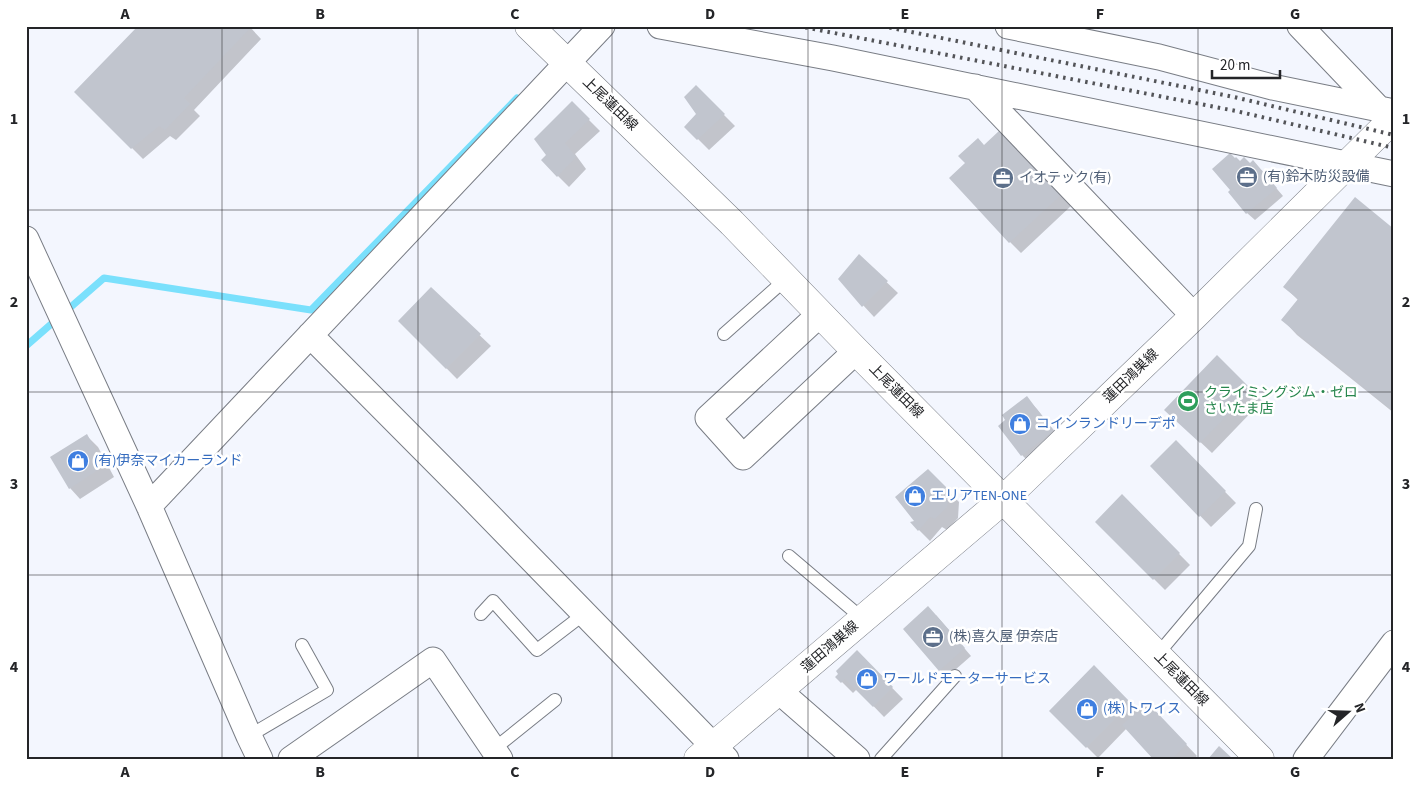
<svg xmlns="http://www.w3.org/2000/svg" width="1420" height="785" viewBox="0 0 1420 785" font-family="'Source Sans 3','Noto Sans JP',sans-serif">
<rect width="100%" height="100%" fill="#f3f6fe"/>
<path fill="#0003" d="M249,26L261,39L194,110L200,116L176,140L170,136L143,159L76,92Z
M696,87L735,126L709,150L686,127L698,114Z
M572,103L600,131L575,154L586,169L569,187L542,160L547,155Z
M1011,142L1071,206L1021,253L1010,242L967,163L984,146Z
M1240,162L1250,165L1260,169L1283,196L1255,220L1247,213Z
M1394,230V413L1297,335L1283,320L1299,301L1285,287Z
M859,256L898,293L874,317L839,279Z
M431,289L491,346L457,379L400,321Z
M1217,357L1262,401L1212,453L1177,420Z
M1026,398L1037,409L1064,443L1033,466L1022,455L1000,426Z
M87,436L98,447L114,477L80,499L70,488Z
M1176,442L1236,503L1211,527L1152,466Z
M928,471L959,502L958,518L947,530L942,527L930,541L919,530L916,521Z
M1122,496L1190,565L1165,590L1097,522Z
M936,615L971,656L947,677L940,670Z
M857,652L903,699L884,717L857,689L853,693L837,677Z
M1094,667L1139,712L1158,715L1197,756L1194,759H1155L1127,728L1098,758L1051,711Z"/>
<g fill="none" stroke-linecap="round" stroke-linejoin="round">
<path stroke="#7ae0fc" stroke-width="7" d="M65,312L104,278L311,310L517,98
M26,346L57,319"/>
</g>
<path fill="#c1c5ce" d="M138,26H252L184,98L190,104L165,130L159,126L131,149L74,92Z
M696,85L725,114L697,140L684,127L696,114L684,97Z
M572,101L590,119L565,143L576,157L557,177L541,160L546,155L534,139Z
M1000,130L1061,195L1009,243L949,178L965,163L958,156L978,138L984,145Z
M1230,153L1235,158L1236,157L1240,161L1244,157L1250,163L1253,160L1277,188L1246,214L1228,192L1230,190L1212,169Z
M1355,197L1394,229V412L1281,320L1298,299L1283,287Z
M859,254L888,281L862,307L838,279Z
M431,287L481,334L446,369L398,321Z
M1217,355L1252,390L1200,443L1164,410Z
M1027,396L1053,431L1021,456L998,426L1005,420L1002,415Z
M87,434L104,466L69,489L50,457Z
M1176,440L1226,491L1199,517L1150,466Z
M928,469L949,490L947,507L935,519L930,517L918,531L910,522L914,521L895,497Z
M1122,494L1180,553L1153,580L1095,522Z
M928,606L965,648L939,671L903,629Z
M857,650L893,687L873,707L845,679L841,683L835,677L838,674L836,671Z
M1094,665L1131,703L1086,748L1049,711Z
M1147,702L1187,744L1172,759H1153L1122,725Z
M1219,746L1233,759H1208Z"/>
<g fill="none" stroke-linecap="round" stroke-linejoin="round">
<g stroke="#797d85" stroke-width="14">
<path id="service" d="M724,334L786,279
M789,556L863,619
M481,614L493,601L537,650L584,614
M1157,655L1249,546L1256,509
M249,736L327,690L302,645
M494,749L555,700
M881,759L955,676"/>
</g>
<g stroke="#797d85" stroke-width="27">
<path id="minor" d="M660,26L833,58L1394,174
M1008,26L1159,57L1272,87L1394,112
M1300,26L1380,110
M975,87L1194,316
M26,239L149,506L249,736L260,759
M820,314L708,418L743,457L856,351
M310,335L469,495L726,759
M149,506L602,26
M779,691L857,759
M291,759L433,660L500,759
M1306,759L1394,643"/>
</g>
<g stroke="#797d85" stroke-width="29">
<path id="secondary" d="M529,26L732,223L856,351L1260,759
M698,759L1003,500L1194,316L1394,118"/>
</g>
<use href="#service" stroke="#fff" stroke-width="12"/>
<use href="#minor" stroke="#fff" stroke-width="25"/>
<use href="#secondary" stroke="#fff" stroke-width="28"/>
<path stroke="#535458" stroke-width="4" stroke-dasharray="2.5 5" stroke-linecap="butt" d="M798,26L1236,111L1394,148
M882,26L1234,97L1394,135"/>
</g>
<path fill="none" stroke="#242528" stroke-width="1" stroke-opacity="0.55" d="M222,26V759M418,26V759M612,26V759M808,26V759M1002,26V759M1198,26V759M26,210H1394M26,392H1394M26,575H1394"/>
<defs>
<g id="office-disc" transform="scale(1.125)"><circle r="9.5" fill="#5c6f8a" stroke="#fff"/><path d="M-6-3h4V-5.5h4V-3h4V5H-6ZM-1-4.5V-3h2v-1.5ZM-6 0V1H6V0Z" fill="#fff"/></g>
<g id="stadium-disc" transform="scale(1.125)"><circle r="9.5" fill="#2e9e5b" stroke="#fff"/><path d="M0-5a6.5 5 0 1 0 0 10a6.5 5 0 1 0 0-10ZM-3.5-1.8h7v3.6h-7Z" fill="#fff"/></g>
<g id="shop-disc" transform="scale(1.125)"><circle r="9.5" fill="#3f7fe0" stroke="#fff"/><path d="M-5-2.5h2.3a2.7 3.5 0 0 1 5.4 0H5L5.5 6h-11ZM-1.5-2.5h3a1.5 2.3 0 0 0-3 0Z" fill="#fff"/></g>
</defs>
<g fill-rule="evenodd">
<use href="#office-disc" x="1247" y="177"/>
<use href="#office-disc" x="1003" y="178"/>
<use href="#stadium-disc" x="1188" y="401"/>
<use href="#shop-disc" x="1020" y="424"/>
<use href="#shop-disc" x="78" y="461"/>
<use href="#shop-disc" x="915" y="496"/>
<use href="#office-disc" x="933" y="637"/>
<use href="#shop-disc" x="867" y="679"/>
<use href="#shop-disc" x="1087" y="709"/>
</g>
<g text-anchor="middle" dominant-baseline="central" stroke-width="5" stroke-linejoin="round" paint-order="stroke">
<g font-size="14" fill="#242528" stroke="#fff">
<text transform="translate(610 104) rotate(44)">上尾蓮田線</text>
<text transform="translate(1131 376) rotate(-44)">蓮田鴻巣線</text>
<text transform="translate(896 391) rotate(45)">上尾蓮田線</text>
<text transform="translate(830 647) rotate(-41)">蓮田鴻巣線</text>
<text transform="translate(1181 679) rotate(45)">上尾蓮田線</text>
</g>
<g font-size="14" fill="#4e5e75" stroke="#fff" text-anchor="start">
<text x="1263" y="177">(有)鈴木防災設備</text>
<text x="1019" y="178">イオテック(有)</text>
<text x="949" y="637">(株)喜久屋 伊奈店</text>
</g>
<g font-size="14" fill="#27864d" stroke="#fff" text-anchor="start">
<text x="1204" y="393">クライミングジム・ゼロ<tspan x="1204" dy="16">さいたま店</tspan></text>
</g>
<g font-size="14" fill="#366cbe" stroke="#fff" text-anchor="start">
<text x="1036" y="424">コインランドリーデポ</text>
<text x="94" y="461">(有)伊奈マイカーランド</text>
<text x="931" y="496">エリアTEN-ONE</text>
<text x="883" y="679">ワールドモーターサービス</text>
<text x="1103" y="709">(株)トワイス</text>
</g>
</g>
<rect width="1420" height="785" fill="none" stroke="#ffffff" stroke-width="55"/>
<g transform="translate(1348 712) rotate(70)" stroke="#ffffff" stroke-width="4" paint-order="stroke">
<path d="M0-4L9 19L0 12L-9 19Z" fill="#242528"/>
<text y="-8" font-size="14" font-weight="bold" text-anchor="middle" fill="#242528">N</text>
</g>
<path d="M1212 70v8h68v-8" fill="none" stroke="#242528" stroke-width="2.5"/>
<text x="1220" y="70" font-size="15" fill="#242528" stroke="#ffffff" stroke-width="4" paint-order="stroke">20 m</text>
<rect x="28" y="28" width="1364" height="730" fill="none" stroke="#242528" stroke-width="2"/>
<g font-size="16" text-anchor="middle" font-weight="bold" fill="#242528">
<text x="125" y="19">A</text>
<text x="320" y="19">B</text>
<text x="515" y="19">C</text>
<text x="710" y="19">D</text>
<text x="905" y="19">E</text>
<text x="1100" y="19">F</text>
<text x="1295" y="19">G</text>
<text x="14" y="124">1</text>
<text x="1406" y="124">1</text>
<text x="14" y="307">2</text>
<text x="1406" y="307">2</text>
<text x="14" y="489">3</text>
<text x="1406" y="489">3</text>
<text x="14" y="672">4</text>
<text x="1406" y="672">4</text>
<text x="125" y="777">A</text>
<text x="320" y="777">B</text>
<text x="515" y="777">C</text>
<text x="710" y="777">D</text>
<text x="905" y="777">E</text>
<text x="1100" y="777">F</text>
<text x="1295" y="777">G</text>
</g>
</svg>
